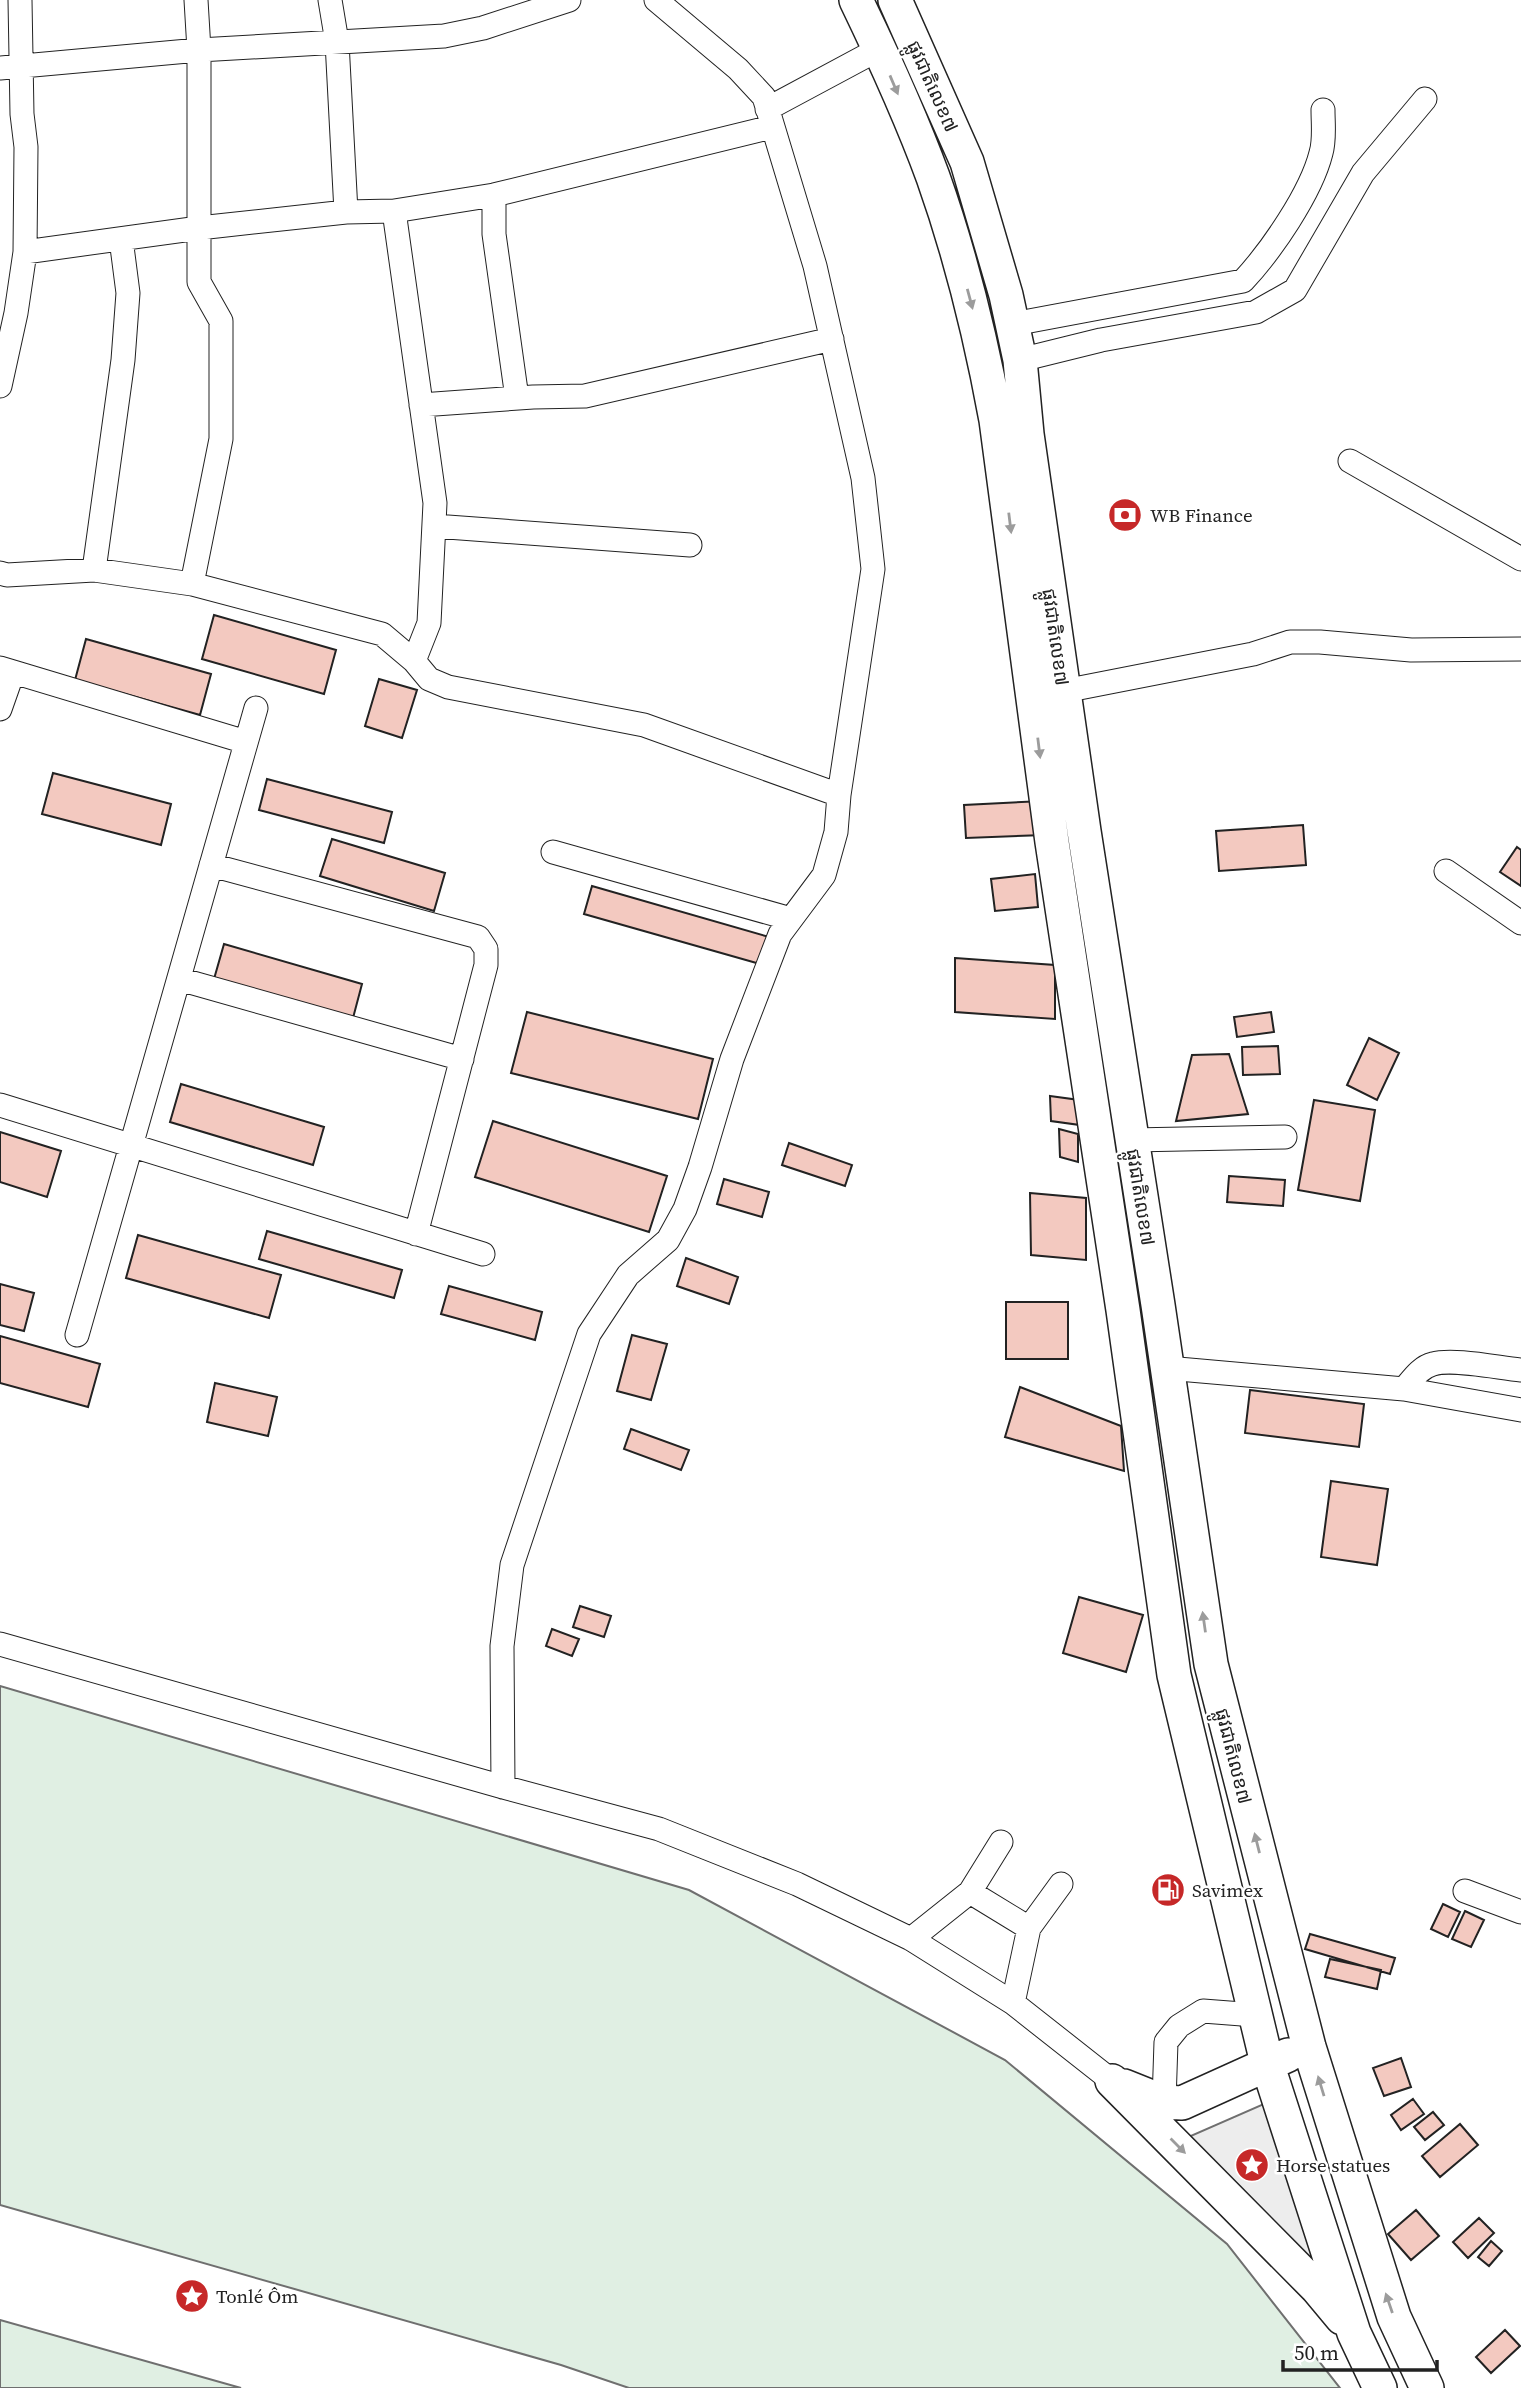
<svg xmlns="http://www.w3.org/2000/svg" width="1521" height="2388" viewBox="0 0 1521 2388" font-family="'Source Serif 4','Noto Sans Khmer',serif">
<rect width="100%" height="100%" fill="#fff"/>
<path fill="#e0efe3" stroke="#6f6f6f" stroke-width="2" d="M0,1686L689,1890L1005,2060L1227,2244L1340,2388H629L561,2365L0,2205Z
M0,2320L241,2388H0Z"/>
<path fill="#ededed" stroke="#6f6f6f" stroke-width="2" d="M1266,2103L1319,2266L1313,2268L1186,2138Z"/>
<path fill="#f3c9c0" stroke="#222" stroke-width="2" d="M214,615L336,650L324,694L202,659Z
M86,639L211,674L200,715L75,680Z
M379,679L417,690L402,738L365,726Z
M53,773L171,804L161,845L42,814Z
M267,779L392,812L384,843L259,810Z
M1043,801L1044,835L966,838L964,805Z
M1303,825L1306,865L1219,871L1216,831Z
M332,839L445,873L434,911L320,876Z
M1517,847L1521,850V886L1500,872Z
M1035,874L1038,907L995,911L991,879Z
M592,886L769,937L760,964L584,914Z
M224,944L362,984L353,1018L214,979Z
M955,958L1055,965V1019L955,1012Z
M527,1012L713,1059L698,1119L511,1073Z
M1271,1012L1274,1032L1237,1037L1234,1017Z
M1369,1038L1399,1053L1377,1100L1347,1085Z
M1278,1046L1280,1074L1243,1075L1242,1047Z
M1229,1054L1248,1114L1176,1121L1192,1055Z
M181,1084L324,1127L313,1165L170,1122Z
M1050,1096L1079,1100L1080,1125L1051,1121Z
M1314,1100L1375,1110L1360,1201L1298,1190Z
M493,1121L667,1176L649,1232L475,1177Z
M1059,1129L1078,1134V1162L1060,1157Z
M0,1132L61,1151L47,1197L0,1182Z
M789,1143L852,1165L845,1186L782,1165Z
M1229,1176L1285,1180L1283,1206L1227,1202Z
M724,1179L769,1192L762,1217L717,1204Z
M1030,1193L1086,1198V1260L1031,1255Z
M267,1231L402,1270L394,1298L259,1259Z
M138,1235L281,1275L269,1318L126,1278Z
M686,1258L738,1277L729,1304L677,1286Z
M0,1284L34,1293L24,1331L0,1325Z
M449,1286L542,1312L535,1340L441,1314Z
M1006,1302H1068V1359H1006Z
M632,1335L667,1344L651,1400L617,1391Z
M0,1336L100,1364L88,1407L0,1383Z
M215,1383L277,1397L268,1436L207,1422Z
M1020,1387L1121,1426L1124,1471L1005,1437Z
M1250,1390L1364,1404L1359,1447L1245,1433Z
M631,1429L689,1450L681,1470L624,1449Z
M1331,1481L1388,1489L1377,1565L1321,1557Z
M1079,1597L1143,1615L1126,1672L1063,1653Z
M580,1606L611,1616L604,1637L573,1627Z
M552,1629L579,1639L572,1656L546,1646Z
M1443,1904L1460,1912L1448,1937L1431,1929Z
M1465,1911L1484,1920L1471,1947L1452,1939Z
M1310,1934L1395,1958L1390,1974L1305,1949Z
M1330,1959L1381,1970L1377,1989L1325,1977Z
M1401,2058L1411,2087L1384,2096L1373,2068Z
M1413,2099L1424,2114L1401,2130L1391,2115Z
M1433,2112L1444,2125L1425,2140L1414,2127Z
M1460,2124L1478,2145L1440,2177L1422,2156Z
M1416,2210L1439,2236L1411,2260L1388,2234Z
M1479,2218L1494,2233L1468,2258L1453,2242Z
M1491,2241L1502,2251L1489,2266L1478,2257Z
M1505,2330L1520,2346L1491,2373L1476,2357Z"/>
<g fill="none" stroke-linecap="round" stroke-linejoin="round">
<g stroke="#222" stroke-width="25">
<path id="minor" d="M330,0L337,42L346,212L394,211L435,503L429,623L414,661
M0,68L199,50L444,36L483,28L569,0
M767,109L879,49
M494,195V234L517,398
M394,211L494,195L772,127
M25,252L199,228L346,212
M1013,324L1243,281C1271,251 1311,193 1321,153C1325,140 1323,124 1323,110
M1020,360L1101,340L1256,312L1295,290L1363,173L1425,99
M0,386L16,313L25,252L26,147L22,114L20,0
M421,405L533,397L585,396L832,339
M1350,461L1521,559
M434,526L690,545
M94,570L123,360L128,293L121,239
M0,573L7,575L94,570L192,584L382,634L414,661L429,679L448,687L644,725L839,795
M192,584L221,439V321L199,282V50L196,0
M0,668L246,742
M1064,691L1253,654L1290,642H1320L1411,650L1521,649
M0,709L13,672
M553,852L791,919
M211,865L478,937L486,949V965L416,1234
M1446,871L1521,923
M179,979L462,1059
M0,1105L483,1254
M1132,1140L1285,1137
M77,1335L256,708
M1167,1368L1404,1389L1521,1410
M1404,1389C1412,1380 1420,1367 1433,1364C1453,1358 1499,1368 1521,1370
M0,1644L503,1787L659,1829L797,1884L911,1939L1013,2003L1112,2081
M503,1787L502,1646L512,1565L589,1334L628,1275L668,1240L685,1209L700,1167L732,1059L780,934L824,875L836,832L839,795L873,569L863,478L815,266L764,97L738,69L656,0
M1465,1891L1521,1912
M970,1892L1001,1842
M1029,1928L1061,1884
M911,1939L970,1892L1029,1928L1013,2003
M1164,2102L1166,2042L1179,2026L1203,2011L1255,2015"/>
</g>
<g stroke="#222" stroke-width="36">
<path id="highway" d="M856,0C884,58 911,117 933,177C961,256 981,338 996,420L1052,842L1123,1310L1174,1675L1267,2063L1354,2333L1380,2388
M895,0L967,162L1006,295L1020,360L1027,434L1084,831L1158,1305L1211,1664L1309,2047L1394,2317L1427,2388
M1112,2081L1317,2288L1342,2318
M1124,2086L1164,2102L1182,2103L1288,2055"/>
</g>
<use href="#minor" stroke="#fff" stroke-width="23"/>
<use href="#highway" stroke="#fff" stroke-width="33"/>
</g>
<defs><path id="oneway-solid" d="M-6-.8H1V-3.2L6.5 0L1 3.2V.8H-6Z" transform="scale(1.75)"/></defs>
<g fill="#9c9c9c">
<use href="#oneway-solid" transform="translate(894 85) rotate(67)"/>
<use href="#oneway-solid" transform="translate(970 299) rotate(75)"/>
<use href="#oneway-solid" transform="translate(1010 523) rotate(83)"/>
<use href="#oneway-solid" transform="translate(1039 748) rotate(83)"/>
<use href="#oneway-solid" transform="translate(1204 1622) rotate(-98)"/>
<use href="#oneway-solid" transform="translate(1257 1843) rotate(-104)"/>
<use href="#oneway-solid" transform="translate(1321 2086) rotate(-107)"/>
<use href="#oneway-solid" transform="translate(1178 2146) rotate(45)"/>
<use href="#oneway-solid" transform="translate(1389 2303) rotate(-109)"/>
</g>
<defs>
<g id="bank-disc" transform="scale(1.75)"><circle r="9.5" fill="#c62828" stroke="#fff"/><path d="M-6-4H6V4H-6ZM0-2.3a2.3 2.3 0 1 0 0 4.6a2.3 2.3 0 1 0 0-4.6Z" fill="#fff"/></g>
<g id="fuel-disc" transform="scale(1.75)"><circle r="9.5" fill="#c62828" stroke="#fff"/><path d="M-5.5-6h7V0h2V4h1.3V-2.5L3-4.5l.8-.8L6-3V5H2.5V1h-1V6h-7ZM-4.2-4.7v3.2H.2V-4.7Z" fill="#fff"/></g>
<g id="sight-disc" transform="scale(1.75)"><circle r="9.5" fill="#c62828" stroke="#fff"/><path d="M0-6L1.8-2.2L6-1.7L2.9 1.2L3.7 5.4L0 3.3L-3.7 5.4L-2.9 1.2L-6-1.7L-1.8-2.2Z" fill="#fff"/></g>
</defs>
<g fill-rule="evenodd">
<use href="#bank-disc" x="1125" y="515"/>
<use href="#fuel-disc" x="1168" y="1890"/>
<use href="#sight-disc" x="1252" y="2165"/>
<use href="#sight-disc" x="192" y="2296"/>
</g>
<g text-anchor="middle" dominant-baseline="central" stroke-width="5" stroke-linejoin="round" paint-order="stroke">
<g font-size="19" fill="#222" stroke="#fff">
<text transform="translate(933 86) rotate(66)">ផ្លូវជាតិលេខ៧</text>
<text transform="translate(1056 637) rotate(82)">ផ្លូវជាតិលេខ៧</text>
<text transform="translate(1141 1197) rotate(81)">ផ្លូវជាតិលេខ៧</text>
<text transform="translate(1234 1756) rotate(76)">ផ្លូវជាតិលេខ៧</text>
</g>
<g font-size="19" fill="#222" stroke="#fff" text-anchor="start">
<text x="1150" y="515">WB Finance</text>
<text x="1192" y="1890">Savimex</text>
<text x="1276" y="2165">Horse statues</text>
<text x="216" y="2296">Tonlé Ôm</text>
</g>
</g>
<path d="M1283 2360v10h154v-10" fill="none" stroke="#222222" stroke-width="3.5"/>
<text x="1294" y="2360" font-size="21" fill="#222222" stroke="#ffffff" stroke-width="5" paint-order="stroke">50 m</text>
</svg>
